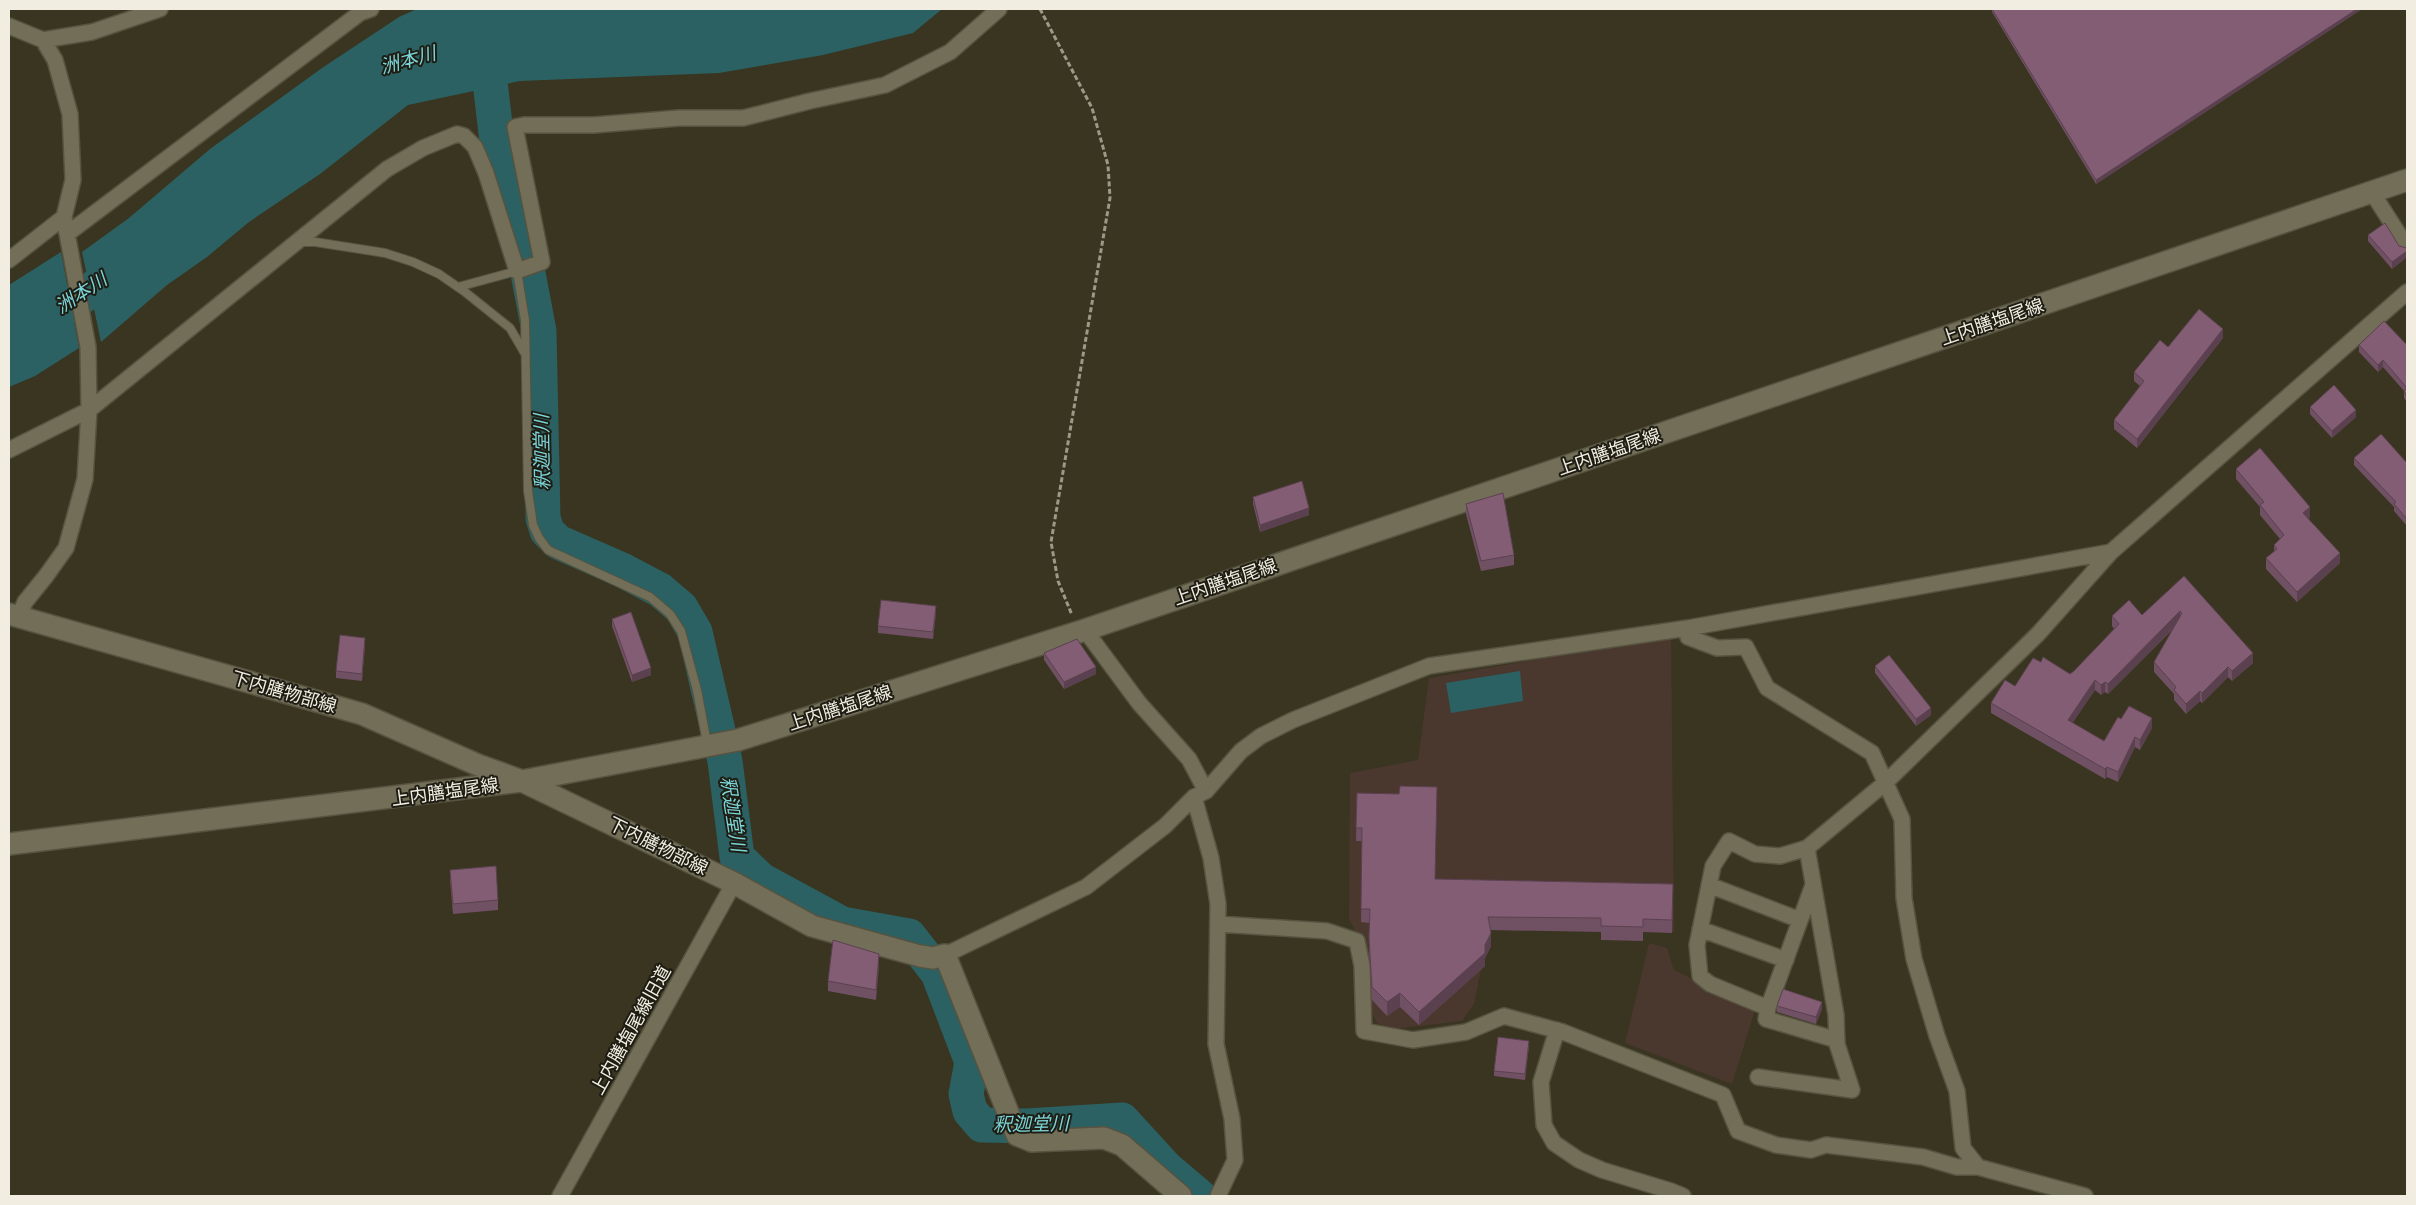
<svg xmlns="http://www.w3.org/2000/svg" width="2416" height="1205" viewBox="0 0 2416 1205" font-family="'Libre Baskerville','Noto Sans JP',serif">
<rect width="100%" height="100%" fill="#393520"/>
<path fill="#4a382e" d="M1671,636L1674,932L1489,930L1474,1004L1462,1021L1393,1029L1377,1023L1365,1000L1363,945L1349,919L1350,773L1418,760L1429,678Z
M1649,943L1667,948L1674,970L1755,1010L1732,1084L1625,1043Z"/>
<path fill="#2b6163" d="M417,9H942L913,33L823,55L719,73L520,81L408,105L320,174L249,222L207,257L167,285L101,342L82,252L129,218L210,149L322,68L399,17Z
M61,252L79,348L35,376L9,387V285Z
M1520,671L1523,701L1451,713L1446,683Z"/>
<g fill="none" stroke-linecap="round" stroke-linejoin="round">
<path stroke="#2b6163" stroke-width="35" d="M485,39L498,150L521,241
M527,268L539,331L543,518L547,531L558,542L622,570L660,590L681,608L695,632L725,761L737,857L761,880L842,924L909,936L938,973L972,1062L966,1094L970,1111L982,1125L1027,1126L1122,1120L1166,1168L1199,1196
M9,335L71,304L90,291L128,260"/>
<g stroke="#565340" stroke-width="10">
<path id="lane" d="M300,242H315L385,253L413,262L439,274L465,292L510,328L524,352
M458,287L517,271L525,320L528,491L533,525L539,538L548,550L650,597L670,614L681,631L697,690L707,743"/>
</g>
<g stroke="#565340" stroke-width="18">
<path id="street" d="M9,26L43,40L92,32L160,9
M2373,194L2407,247
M67,234L360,13L371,9
M9,260L64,217
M9,450L89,410L387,169L423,148L457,134L464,136L475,147L486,173L517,271L542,262L515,127L524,125H594L679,118H743L810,101L885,85L950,52L999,9
M19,616L25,602L46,576L66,548L85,479L89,410L88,347L64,217L73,180L70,114L55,60L43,40
M1688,628V637L1717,648L1746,647L1767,688L1872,753L1902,819L1904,898L1914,959L1937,1036L1957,1091L1963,1148L1978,1167L2085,1196
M1085,630L1139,703L1189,759L1206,791
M1194,797L1211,858L1218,904L1216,1044L1232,1119L1235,1160L1218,1196
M1709,885L1800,920
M1813,885L1768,1008L1766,1019L1837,1040
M1218,924L1327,931L1357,941L1362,966L1364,1031L1413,1040L1466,1032L1504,1016L1563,1032L1723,1095L1738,1131L1776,1145L1811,1150L1826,1145L1923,1157L1957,1167H1978
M1700,929L1786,960
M945,955L1086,887L1165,826L1194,797L1206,791L1241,751L1261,736L1293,720L1429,666L1688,628L2111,552
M1768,1008L1710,984L1700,976L1697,945L1713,866L1729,841L1755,854L1780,856L1807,848L1885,783L2038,634L2111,552L2407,292
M1557,1030L1541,1082L1544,1125L1554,1143L1579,1160L1602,1170L1671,1191L1683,1196
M1758,1077L1852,1090L1837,1044L1836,1015L1807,848
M560,1196L734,883"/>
</g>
<g stroke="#565340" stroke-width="24">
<path id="secondary" d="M9,614L362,714L478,765L522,781L734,883L812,926L920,956L933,958L945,955L1017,1135L1032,1141L1104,1138L1122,1145L1181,1196
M9,844L522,781L738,740L1085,630L2407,180"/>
</g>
<path stroke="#9c9988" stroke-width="3" stroke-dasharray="5 2.5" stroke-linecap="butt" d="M1040,9L1092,108L1108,165L1110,198L1051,542L1058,581L1072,615"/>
<use href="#lane" stroke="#736e57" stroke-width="8"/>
<use href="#street" stroke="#736e57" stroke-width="15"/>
<use href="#secondary" stroke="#736e57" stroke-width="21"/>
</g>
<path fill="#705063" d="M1992,9H2362L2096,184L1992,12Z
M2368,235L2407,248V257L2392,269L2368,241Z
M2223,338L2137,448L2114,429V420L2140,386L2134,381V372L2168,347Z
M2359,345H2407V402L2404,398V391L2383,367L2378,372L2359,352Z
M2310,407L2356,417L2332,438L2310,414Z
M2354,458L2407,463V526L2394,511V507L2354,465Z
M2236,469L2310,517L2308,519L2340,563L2297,602L2266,569V558L2274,552V545L2280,539L2260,515V507L2236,479Z
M1253,497L1309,515L1260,532L1253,504Z
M1466,504L1514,555V565L1481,571L1466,514Z
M2184,576L2253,663L2232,681L2228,677L2202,703L2200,701L2186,714L2174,700V694L2154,672V662L2175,627L2108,694L2105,692L2101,695L2095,690L2072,723L2104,741L2121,719L2152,728L2140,750L2135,747L2118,782L2107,777L2105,779L1991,713V703L2015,686L2041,662L2070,674L2074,671L2114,629L2112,626V616L2142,615Z
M936,613L933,639L878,633V626Z
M612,619L651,675L632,682L612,626Z
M365,645L362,681L336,678V671Z
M1044,653L1096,674L1064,689L1044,660Z
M1875,666L1931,715L1916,726L1875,673Z
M1357,793L1435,879L1673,884L1672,933L1643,932V941L1601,940V932L1491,930V946L1485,958V966L1419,1025L1400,1007L1387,1016L1372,1000L1369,952V923L1361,922L1362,841H1356Z
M450,870L498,900V910L453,914L450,880Z
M879,964L876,1000L828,991V981Z
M1777,1006L1822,1009L1816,1024L1777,1012Z
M1529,1046L1525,1080L1494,1076V1071Z"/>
<path fill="#5b4150" d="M2357,9H2362L2096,184V180Z
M2407,251V257L2392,269V262Z
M2223,329V338L2137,448V439Z
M2383,360V367L2378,372V365Z
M2356,410V417L2332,438V431Z
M2310,507V517L2303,523V513Z
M1309,508V515L1260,532V525Z
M2340,553V563L2297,602V592Z
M936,606V613L933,639V632Z
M2180,611V621L2108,694V684Z
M365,638V645L362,681V674Z
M2253,653V663L2232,681V671Z
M1096,667V674L1064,689V682Z
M2228,667V677L2202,703V693Z
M651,668V675L632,682V675Z
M2095,680V690L2068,730V720Z
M2105,682V692L2101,695V685Z
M2200,691V701L2186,714V704Z
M1931,708V715L1916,726V719Z
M2152,718V728L2140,750V740Z
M2135,737V747L2118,782V772Z
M2107,767V777L2105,779V769Z
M1491,933V946L1485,958V966L1419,1025V1012Z
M879,954V964L876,1000V990Z
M1400,993V1007L1387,1016V1002Z
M1822,1002V1009L1816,1024V1017Z
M1529,1041V1046L1525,1080V1074Z"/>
<path fill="#825d73" stroke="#5b4150" d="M1992,9H2357L2096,180Z
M2385,223L2399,246L2407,248V251L2392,262L2368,235Z
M2199,309L2223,329L2137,439L2114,420L2144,381L2134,372L2160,340L2168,347Z
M2384,321L2407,345V388L2383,360L2378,365L2359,345Z
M2334,385L2356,410L2332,431L2310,407Z
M2407,388V396L2404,391Z
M2381,434L2407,463V519L2394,504L2396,502L2354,458Z
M2260,448L2310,507L2303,513L2340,553L2297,592L2266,558L2277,549L2274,545L2284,535L2260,505L2264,502L2236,469Z
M1302,481L1309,508L1260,525L1253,497Z
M1503,493L1514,555L1481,561L1466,504Z
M2184,576L2253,653L2232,671L2228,667L2202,693L2200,691L2186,704L2174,690L2176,687L2154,662L2182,613L2180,611L2108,684L2105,682L2101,685L2095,680L2068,720L2104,741L2118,717L2121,719L2129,706L2152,718L2140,740L2135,737L2118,772L2107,767L2105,769L1991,703L2005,680L2015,686L2033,658L2041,662L2043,657L2070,674L2074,671L2119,624L2112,616L2129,600L2142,615Z
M881,600L936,606L933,632L878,626Z
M631,612L651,668L632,675L612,619Z
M340,635L365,638L362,674L336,671Z
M1077,639L1096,667L1064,682L1044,653Z
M1889,655L1931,708L1916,719L1875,666Z
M1400,786L1437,787L1435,879L1673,884L1672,920L1643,919V927L1601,926V918L1488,917L1491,933L1485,945V953L1419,1012L1400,993L1387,1002L1372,987L1369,938L1370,909H1361L1362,828H1356L1357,793L1399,794Z
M496,866L498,900L453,904L450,870Z
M833,940L879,954L876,990L828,981Z
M1783,989L1822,1002L1816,1017L1777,1006Z
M1498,1037L1529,1041L1525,1074L1494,1071Z"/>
<g text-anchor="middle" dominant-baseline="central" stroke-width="4" stroke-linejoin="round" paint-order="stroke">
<g font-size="18" fill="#f1eee1" stroke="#1e1c13">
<text transform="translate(1992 322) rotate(-19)">上内膳塩尾線</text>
<text transform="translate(1609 452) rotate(-19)">上内膳塩尾線</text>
<text transform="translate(1225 582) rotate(-19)">上内膳塩尾線</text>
<text transform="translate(284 692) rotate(16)">下内膳物部線</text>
<text transform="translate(840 708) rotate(-18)">上内膳塩尾線</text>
<text transform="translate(445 792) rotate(-8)">上内膳塩尾線</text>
<text transform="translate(658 846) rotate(26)">下内膳物部線</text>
<text transform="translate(631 1030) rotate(-61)">上内膳塩尾線旧道</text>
</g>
<g font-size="19" font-style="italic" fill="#7bd6da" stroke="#1e1c13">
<text transform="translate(408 60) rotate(-15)">洲本川</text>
<text transform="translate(81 293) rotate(-33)">洲本川</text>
<text transform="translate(542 452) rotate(-91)">釈迦堂川</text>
<text transform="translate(733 814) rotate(81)">釈迦堂川</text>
<text transform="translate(1031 1124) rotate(-1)">釈迦堂川</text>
</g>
</g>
<rect width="2416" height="1205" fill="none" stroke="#f1eee1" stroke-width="20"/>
</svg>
